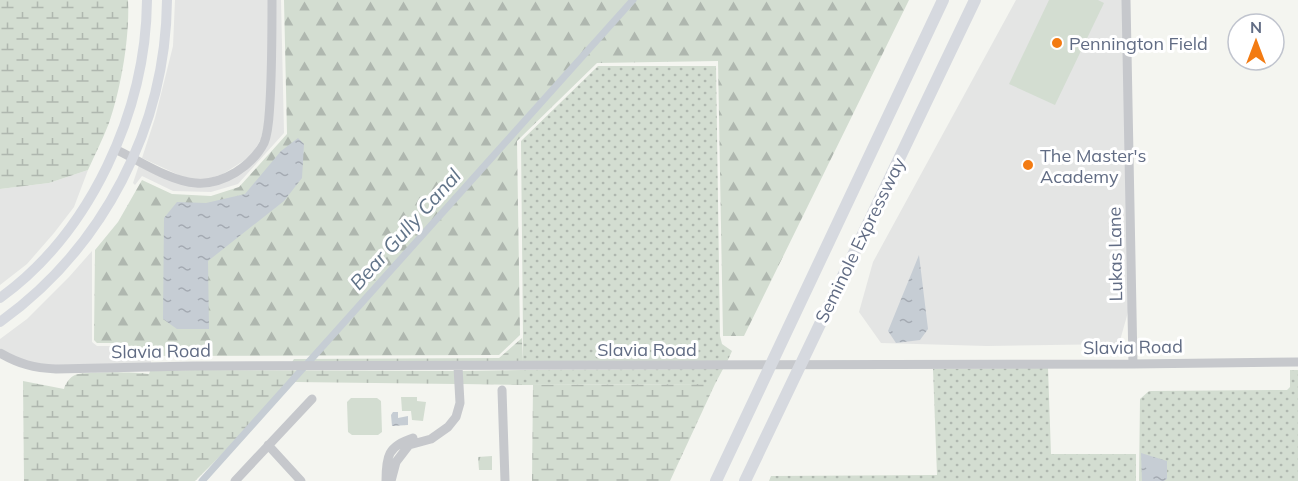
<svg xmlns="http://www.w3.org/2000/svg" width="1298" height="481" viewBox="0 0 1298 481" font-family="Mulish,sans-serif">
<defs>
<pattern id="grass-dots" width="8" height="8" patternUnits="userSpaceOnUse" patternTransform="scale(1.5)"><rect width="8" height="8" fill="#d3ddd1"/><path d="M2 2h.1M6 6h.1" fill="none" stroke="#afb7af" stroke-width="1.8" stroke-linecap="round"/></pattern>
<pattern id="forest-firs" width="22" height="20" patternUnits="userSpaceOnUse" patternTransform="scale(1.5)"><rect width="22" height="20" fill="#d3ddd1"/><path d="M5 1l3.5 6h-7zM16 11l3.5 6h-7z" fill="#afb7af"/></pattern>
<pattern id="wetland-marsh" width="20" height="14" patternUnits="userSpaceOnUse" patternTransform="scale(1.5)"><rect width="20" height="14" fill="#d3ddd1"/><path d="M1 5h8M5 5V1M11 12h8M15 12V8" fill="none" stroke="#afb7af"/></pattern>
<pattern id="park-tufts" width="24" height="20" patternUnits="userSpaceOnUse" patternTransform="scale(1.5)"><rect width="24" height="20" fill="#d3ddd1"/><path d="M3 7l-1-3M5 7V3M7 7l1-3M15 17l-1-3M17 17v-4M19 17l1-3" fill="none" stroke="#afb7af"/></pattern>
<pattern id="water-ripples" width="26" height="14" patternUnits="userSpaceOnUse" patternTransform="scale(1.5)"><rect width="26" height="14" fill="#c6cdd4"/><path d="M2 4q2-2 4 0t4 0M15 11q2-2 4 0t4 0" fill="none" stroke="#a4aab2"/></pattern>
</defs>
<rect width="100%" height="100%" fill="#f4f5f0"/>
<path fill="#e4e5e4" d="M175,0H268L269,50L265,123L261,139L251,156L223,174L210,178L196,179L183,177L142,158L155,118L173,46Z
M275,0H281L284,133L238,184L211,192L173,191L142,176L135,185L133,183L139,165L182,184L241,173L256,161L267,143Z
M1016,0H1126L1132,298L1119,344L987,346L881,343L859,312L873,262Z
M88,170L74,207L54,233L27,264L0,285V189L49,183Z
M92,251V342L97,346H126L127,352L132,359H151V363L56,365L34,364L17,358L0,348V339L27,319L69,277Z"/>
<path fill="url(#grass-dots)" d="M598,66H716L720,336L722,344L732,351L727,362H522L523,335L521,141Z
M1048,368L1051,454H1136V481H769L771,476L937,475L933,369Z
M723,369L715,384L522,385V370Z
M1290,370H1298V481H1139L1140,399L1149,391L1287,390L1290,387Z"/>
<path fill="url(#forest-firs)" d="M284,0H909L744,336H723L718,61L597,63L517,141L520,335L499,355L134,356L127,343H97L94,340L95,250L118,222L142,180L172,194L211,196L239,187L287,134Z"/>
<path fill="url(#wetland-marsh)" d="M0,0H128C130,36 121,89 109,123C103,139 95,154 88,170L49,183L0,189Z
M522,338V362H292L294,359L499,358Z
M193,370L455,371V384L295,382L195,481H24L23,381L64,389C65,384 70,377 75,375C83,371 139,372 149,374L150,371Z
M522,370V385L462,384L461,371Z
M715,384L670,481H532L533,385Z"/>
<path fill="url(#park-tufts)" d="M492,456V470H479L478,457Z"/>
<path fill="#d3ddd1" d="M1049,0H1098L1104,3L1055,105L1009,84Z
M401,397H417V401L426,402L423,421L412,420L411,411H402Z
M351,398H377L381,401L382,432L378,435H352L348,432L347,402Z"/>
<path fill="url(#water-ripples)" d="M298,138L304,144L302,178L284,201L208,261L209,329H177L163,319L164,218L177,202L206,203L245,194L281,151Z
M919,255L928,329L920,340L896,343L888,331Z
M393,412H398V418L408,416V425L392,426L391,415Z
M1141,453L1167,461V479L1164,481H1142Z"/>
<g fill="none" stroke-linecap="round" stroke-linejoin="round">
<path stroke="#c6cdd4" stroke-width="7" d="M202,481L633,0"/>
<path stroke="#c6c8cc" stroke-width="9" d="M1126,0L1133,364
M115,149C138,160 171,182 196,183C223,185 252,166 264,143C269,131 269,115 270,102C272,68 272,34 272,0
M0,353C19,364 34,368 56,369L193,366L1133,364L1298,362
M502,390L505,481
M268,445L301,481
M235,481L312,399
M386,481C386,456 388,446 413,438
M391,481L396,462L409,445L431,439L448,427L456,417L460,403L458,367"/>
<path stroke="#d6d9df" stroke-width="10" d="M0,298C91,232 146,111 147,0
M0,322C103,248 166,127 167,0"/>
<path stroke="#d6d9df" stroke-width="12" d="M716,481L943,0
M745,481L975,0"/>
</g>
<g fill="#f37b12" stroke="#fff" stroke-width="2">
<circle cx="1057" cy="43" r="6"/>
<circle cx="1028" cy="165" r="6"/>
</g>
<g text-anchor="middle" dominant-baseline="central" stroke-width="6" stroke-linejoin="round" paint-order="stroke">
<g font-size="18" fill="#616c84" stroke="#fff" text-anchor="start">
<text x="1069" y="43">Pennington Field</text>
<text x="1040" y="155">The Master's<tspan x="1040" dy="21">Academy</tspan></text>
</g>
<g font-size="18" fill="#616c84" stroke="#fff">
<text transform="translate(860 240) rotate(-64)">Seminole Expressway</text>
<text transform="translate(1115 254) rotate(-91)">Lukas Lane</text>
<text transform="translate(1133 347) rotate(-1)">Slavia Road</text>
<text x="647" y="349">Slavia Road</text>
<text transform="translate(161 351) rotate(-1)">Slavia Road</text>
</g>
<g font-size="20" font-style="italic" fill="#617489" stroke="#fff">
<text transform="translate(405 229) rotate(-48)">Bear Gully Canal</text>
</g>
</g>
<g transform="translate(1256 42)"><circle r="28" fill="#ffffff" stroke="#c0c4ce" stroke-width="1.5"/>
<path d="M0-4.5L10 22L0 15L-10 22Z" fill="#f37b12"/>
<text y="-9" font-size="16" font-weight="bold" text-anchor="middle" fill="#616c84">N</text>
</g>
</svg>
